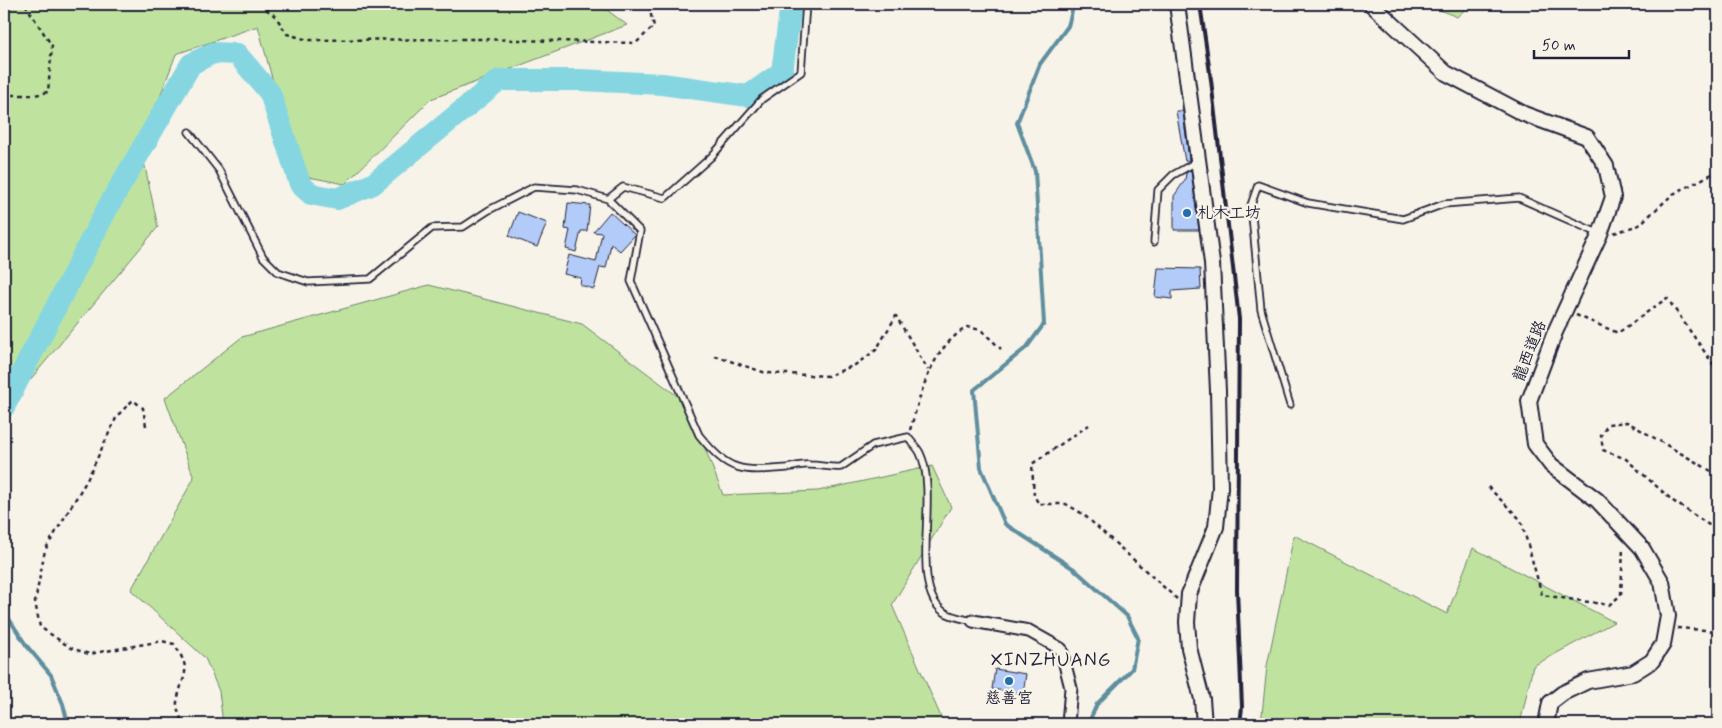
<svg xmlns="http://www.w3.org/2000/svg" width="1722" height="728" viewBox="0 0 1722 728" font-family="Mynerve,'LXGW WenKai TC',sans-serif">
<rect width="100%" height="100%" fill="#f7f3e8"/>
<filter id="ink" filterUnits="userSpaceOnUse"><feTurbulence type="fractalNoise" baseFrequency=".02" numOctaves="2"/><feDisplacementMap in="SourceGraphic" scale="10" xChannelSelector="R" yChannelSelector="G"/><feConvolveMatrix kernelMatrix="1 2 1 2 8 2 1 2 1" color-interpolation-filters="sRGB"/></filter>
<g filter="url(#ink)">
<path fill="#bfe39e" stroke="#70826c" d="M4,4H599L627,25L431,99L345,184L298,175L258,26L176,54L141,148L158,227L4,411Z
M1433,4H1471L1457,17L1435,8Z
M429,285L582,324L688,404L723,495L818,491L932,466L951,507L892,605L944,724H223L219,691L205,658L131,590L194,478L165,398L242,337Z
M1294,535L1447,614L1473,548L1614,622L1533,666L1520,724H1261L1267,666Z"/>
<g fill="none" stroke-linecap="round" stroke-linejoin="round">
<path stroke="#5e8e9f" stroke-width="4" d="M1074,4L1068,26L1040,64L1017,123L1035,171L1044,324L1027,347L974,390L981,468L1005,524L1074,569L1127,616L1138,638L1132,669L1097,704L1088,724
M4,611L26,645L51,675L63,704L68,724"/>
<path stroke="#86d6e2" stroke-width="22" d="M4,407L108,207L191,64L213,53L237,54L270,93L300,184L311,194L337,199L373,184L499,80H580L662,84L748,96L782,72L791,4"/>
</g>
<path fill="#b2cbf9" stroke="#22223b" d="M1176,111H1183L1189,160L1188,161H1185Z
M1191,170L1199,230H1174V196L1185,180L1186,173Z
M568,203L590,205L587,231H581L576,252L566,249L570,230L565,229Z
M518,212L547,223L537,247L509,236Z
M610,212L635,235L620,251L611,244L606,268L600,267L594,289L580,285L581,278L564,274L569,255L596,262L602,233L593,232Z
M1158,268L1200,269L1201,289L1172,291V299L1155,297Z
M995,669L1026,674L1023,694L992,689Z"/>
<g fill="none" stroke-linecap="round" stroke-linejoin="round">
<g stroke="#22223b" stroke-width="9">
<path id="service" d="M189,132L219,170L263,257L278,272L308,282L370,279L432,228L463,227L489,210L534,187L577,190L608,199L623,187L665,198L711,157L762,99L801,72L806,4
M608,199L640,231L631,281L699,435C729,472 740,472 787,468C794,467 803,464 810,465C821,465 830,468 841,467L873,445L908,437C911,442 917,447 920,453C940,494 908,587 944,612C951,617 965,619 973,621
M1154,242L1158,190L1173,175L1198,161
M1290,405L1261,310L1251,205L1258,185L1308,203L1403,219L1444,204L1519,198L1600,234"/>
</g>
<g stroke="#22223b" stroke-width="15">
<path id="minor" d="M973,621L1029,631L1061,649L1071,688L1068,724"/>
</g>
<g stroke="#22223b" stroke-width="18">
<path id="tertiary" d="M1177,4L1212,263L1218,391L1220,488L1216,527L1189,594L1187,622L1189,648L1202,699L1204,724
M1371,4L1446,73L1524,114L1587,137L1606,166L1613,197L1600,234L1555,332L1529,401L1535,444L1551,465L1597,500L1642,548L1662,582L1668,616L1663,644L1652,661L1633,673L1588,681L1563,693L1550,703L1546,724"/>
</g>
<path stroke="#22223b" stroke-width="2.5" stroke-dasharray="4 4" stroke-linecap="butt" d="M260,4L276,17L287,34L308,40L477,39L636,43L654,26L648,4
M1048,4H1056
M4,95H35L48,92L52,46L25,4
M1614,233L1639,225L1673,194L1718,171
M1576,315L1618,333L1667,298L1718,371
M715,356L766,373L828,376L855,365L876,350L896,316L928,370
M1089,425L1032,464L1034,496L1039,504H1066L1083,514L1177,599
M146,426L143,408L133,400L117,416L87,480L45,550L35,602L40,627L71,648L89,654L162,641L174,644C194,674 182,673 177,702C176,708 181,718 183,724
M910,430C922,391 930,350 967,327L981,330L1001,349
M1718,475L1627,422L1608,424L1601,436L1603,450L1626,459L1673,501L1718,531
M1488,487L1521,520L1542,595L1609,605L1621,595L1623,547
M1677,628L1718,631"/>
<use href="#service" stroke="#f7f3e8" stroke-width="5.5"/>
<use href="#minor" stroke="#f7f3e8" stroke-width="11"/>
<use href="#tertiary" stroke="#f7f3e8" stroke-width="14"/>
<path stroke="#22223b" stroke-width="4" d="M1200,4L1211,80L1239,319L1237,590L1242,707L1240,724"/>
</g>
</g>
<g fill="#1f6fb2" stroke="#f7f3e8" stroke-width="2">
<circle cx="1187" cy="213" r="5"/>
<circle cx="1009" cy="681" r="5"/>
</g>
<g text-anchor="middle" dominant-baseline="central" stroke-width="4.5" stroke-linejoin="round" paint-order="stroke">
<g font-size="16" fill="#22223b" stroke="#f7f3e8" text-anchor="start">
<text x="1197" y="213">札木工坊</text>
<text x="1009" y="698" text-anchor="middle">慈善宮</text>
</g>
<g font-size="16" fill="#22223b" stroke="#f7f3e8">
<text transform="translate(1530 351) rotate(-69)">龍西道路</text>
</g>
<g font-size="19" letter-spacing="1" fill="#22223b" stroke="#f7f3e8">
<text x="1051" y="660">XINZHUANG</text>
</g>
</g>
<rect width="1722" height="728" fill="none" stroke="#f7f3e8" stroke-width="20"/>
<rect x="10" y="10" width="1702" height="708" fill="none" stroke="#22223b" stroke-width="2" filter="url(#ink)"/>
<path d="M1534 50v8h95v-8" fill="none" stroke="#22223b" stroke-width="2.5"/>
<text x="1542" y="50" font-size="15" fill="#22223b" stroke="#f7f3e8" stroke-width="4" paint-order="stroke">50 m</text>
</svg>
